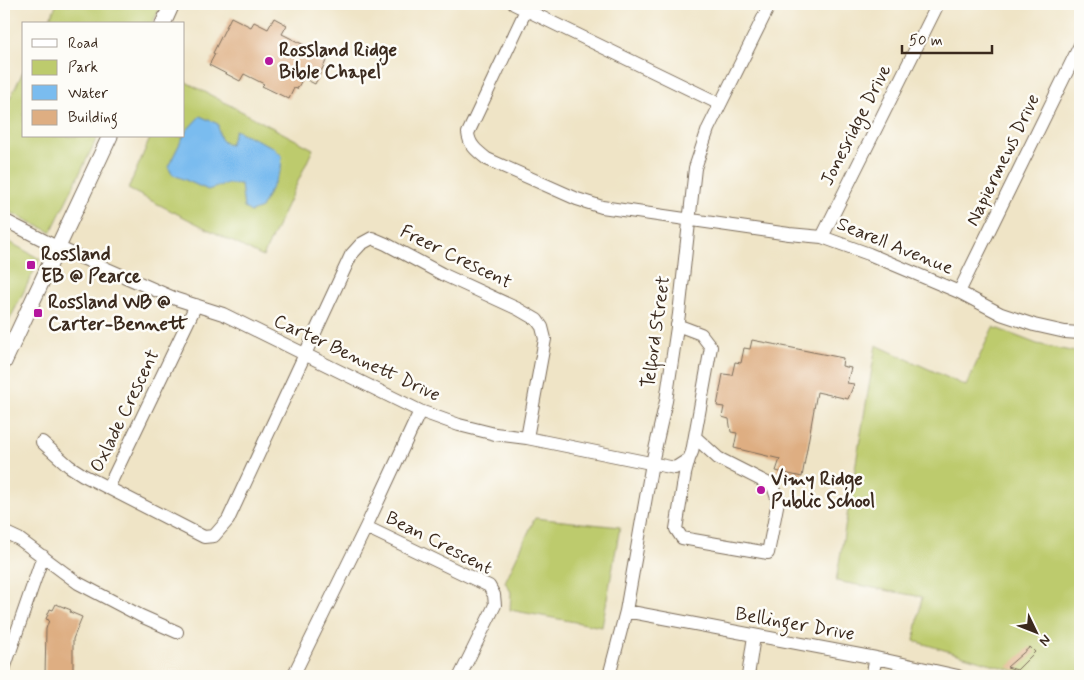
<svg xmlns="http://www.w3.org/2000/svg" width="1084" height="680" viewBox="0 0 1084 680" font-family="Mynerve,sans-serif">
<rect width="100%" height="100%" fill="#fdfcf7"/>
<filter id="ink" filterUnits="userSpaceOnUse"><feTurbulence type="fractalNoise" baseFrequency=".02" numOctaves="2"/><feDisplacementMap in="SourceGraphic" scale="10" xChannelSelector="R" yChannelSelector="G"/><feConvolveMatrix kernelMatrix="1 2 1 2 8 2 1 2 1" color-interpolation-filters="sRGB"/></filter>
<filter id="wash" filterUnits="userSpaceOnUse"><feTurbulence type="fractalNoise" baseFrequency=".0096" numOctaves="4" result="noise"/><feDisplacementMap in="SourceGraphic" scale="20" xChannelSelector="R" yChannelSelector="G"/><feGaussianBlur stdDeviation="1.12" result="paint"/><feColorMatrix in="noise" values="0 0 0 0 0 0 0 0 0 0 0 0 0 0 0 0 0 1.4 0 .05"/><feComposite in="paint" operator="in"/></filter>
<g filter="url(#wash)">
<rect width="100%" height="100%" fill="#efe4c6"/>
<path fill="#bdcb6d" stroke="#7c7a46" d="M57,4H162L152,24H47Z
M24,70V136H98L51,232L4,209V110Z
M184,81L313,149L263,257L128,189L151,136H184Z
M4,239L40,259L4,331Z
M993,327L1037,344L1080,353V676H1031L914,641L922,597L836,581L876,345L966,386Z
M535,518L620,527L602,627L510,610L511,592L505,582Z"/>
<path fill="#7abcef" stroke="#5a7386" d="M200,116L218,124C219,134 219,142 230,145L235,130L273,147L282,156L281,170L261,208L251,212L244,208L241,184H225L208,190L172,174L168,167L186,131Z"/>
<g id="blocks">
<path fill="#deae82" d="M231,17L251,27L254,22L268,29L274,18L287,25L282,34L328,57L315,84L303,78L297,89L294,88L289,99L262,86L264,84L244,74L240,81L209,65L215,54L213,53Z
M752,340L843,358L842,366L851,368L847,383L854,384L848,399L817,392L802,477L776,471L780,459L734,448L737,433L731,432L729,419L722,417L724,407L717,406L723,374L732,375L735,362L741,363L744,348L750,349Z
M56,604L71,610L70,612L82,617L73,639V676H45L46,629L49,620L46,619L50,609L53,610Z
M1030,647L1035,652L1017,670L1007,667Z"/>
</g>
</g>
<g filter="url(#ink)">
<use href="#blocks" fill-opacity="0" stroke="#7a6b59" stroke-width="1"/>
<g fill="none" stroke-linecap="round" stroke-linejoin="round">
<g stroke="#7a6b59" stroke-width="14">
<path id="minor" d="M514,4L720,104
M526,10L468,133C469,145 477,151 487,159L577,199L602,207L789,234L822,237L869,254L959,292L1001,314L1034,325L1065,332L1080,333
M4,220L57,247L176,299L223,314L420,411L459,425L495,434L527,438L675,468L689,459L692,452L711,347L701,334L677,325
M822,237L938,4
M959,292L1080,45
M42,442L69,466L83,475L204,537L214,536L228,520L351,255L361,244L372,238L386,244L442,274L518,309L537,320L542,327L545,339L527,438
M689,459L685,474L676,529L682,538L768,553L778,501L773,486L718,458L695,437
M108,488L196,305
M366,527L489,586L494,595L495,605L460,676
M4,532L19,539L78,583L141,616L177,632
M626,611L876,658L958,676
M4,669L43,556
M293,676L366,527L420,411
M609,676L626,611L652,463L666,401L679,314L695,168L708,129L770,4
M748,676L754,636
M872,676L876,658"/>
</g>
<g stroke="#7a6b59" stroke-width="17">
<path id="major" d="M163,24L172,4
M4,362L110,136"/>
</g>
<use href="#minor" stroke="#fff" stroke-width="12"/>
<use href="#major" stroke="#fff" stroke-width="15"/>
</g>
</g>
<g fill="#b5179e" stroke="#fdfcf7" stroke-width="2">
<circle cx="269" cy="61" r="5"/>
<rect x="26" y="260" width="10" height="10" rx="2.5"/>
<rect x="33" y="308" width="10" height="10" rx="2.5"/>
<circle cx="761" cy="490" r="5"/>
</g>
<g text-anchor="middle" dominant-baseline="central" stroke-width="5" stroke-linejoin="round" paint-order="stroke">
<g font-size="19" font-weight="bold" fill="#3b2a1e" stroke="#fdfcf7" text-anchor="start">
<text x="279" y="50">Rossland Ridge<tspan x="279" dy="22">Bible Chapel</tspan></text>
<text x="41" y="254">Rossland<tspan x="41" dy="22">EB @ Pearce</tspan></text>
<text x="48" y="302">Rossland WB @<tspan x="48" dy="22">Carter-Bennett</tspan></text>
<text x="771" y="479">Vimy Ridge<tspan x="771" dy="22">Public School</tspan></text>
</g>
<g font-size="19" fill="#3b2a1e" stroke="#fdfcf7">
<text transform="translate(856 125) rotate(-63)">Jonesridge Drive</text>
<text transform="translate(1003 160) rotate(-64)">Napiermews Drive</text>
<text transform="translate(895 246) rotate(22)">Searell Avenue</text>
<text transform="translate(456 257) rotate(26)">Freer Crescent</text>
<text transform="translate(656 332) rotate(-82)">Telford Street</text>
<text transform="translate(357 358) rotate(25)">Carter Bennett Drive</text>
<text transform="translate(125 411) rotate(-64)">Oxlade Crescent</text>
<text transform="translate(439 543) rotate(27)">Bean Crescent</text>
<text transform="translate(795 624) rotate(10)">Bellinger Drive</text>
</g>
</g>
<rect width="1084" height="680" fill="none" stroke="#fdfcf7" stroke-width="20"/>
<rect x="22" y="22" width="162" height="115" fill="#fdfcf7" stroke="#afa8a0"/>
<rect x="32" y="39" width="25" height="8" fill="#ffffff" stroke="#afa8a0"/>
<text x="68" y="48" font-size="15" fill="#3b2a1e">Road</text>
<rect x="32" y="60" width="25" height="15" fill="#bdcb6d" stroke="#afa8a0"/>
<text x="68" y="72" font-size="15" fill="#3b2a1e">Park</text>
<rect x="32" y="85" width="25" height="15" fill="#7abcef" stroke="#afa8a0"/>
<text x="68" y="98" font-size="15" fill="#3b2a1e">Water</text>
<rect x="32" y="110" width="25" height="15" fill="#deae82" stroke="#afa8a0"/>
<text x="68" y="122" font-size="15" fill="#3b2a1e">Building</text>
<g transform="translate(1036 632) rotate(133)" stroke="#fdfcf7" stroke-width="4" paint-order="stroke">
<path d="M0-4L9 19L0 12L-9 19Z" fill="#3b2a1e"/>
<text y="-8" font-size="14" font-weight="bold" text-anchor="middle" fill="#3b2a1e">N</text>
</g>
<path d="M902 45v8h90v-8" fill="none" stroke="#3b2a1e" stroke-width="2.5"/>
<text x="909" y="45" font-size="15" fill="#3b2a1e" stroke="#fdfcf7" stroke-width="4" paint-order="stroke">50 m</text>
</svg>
